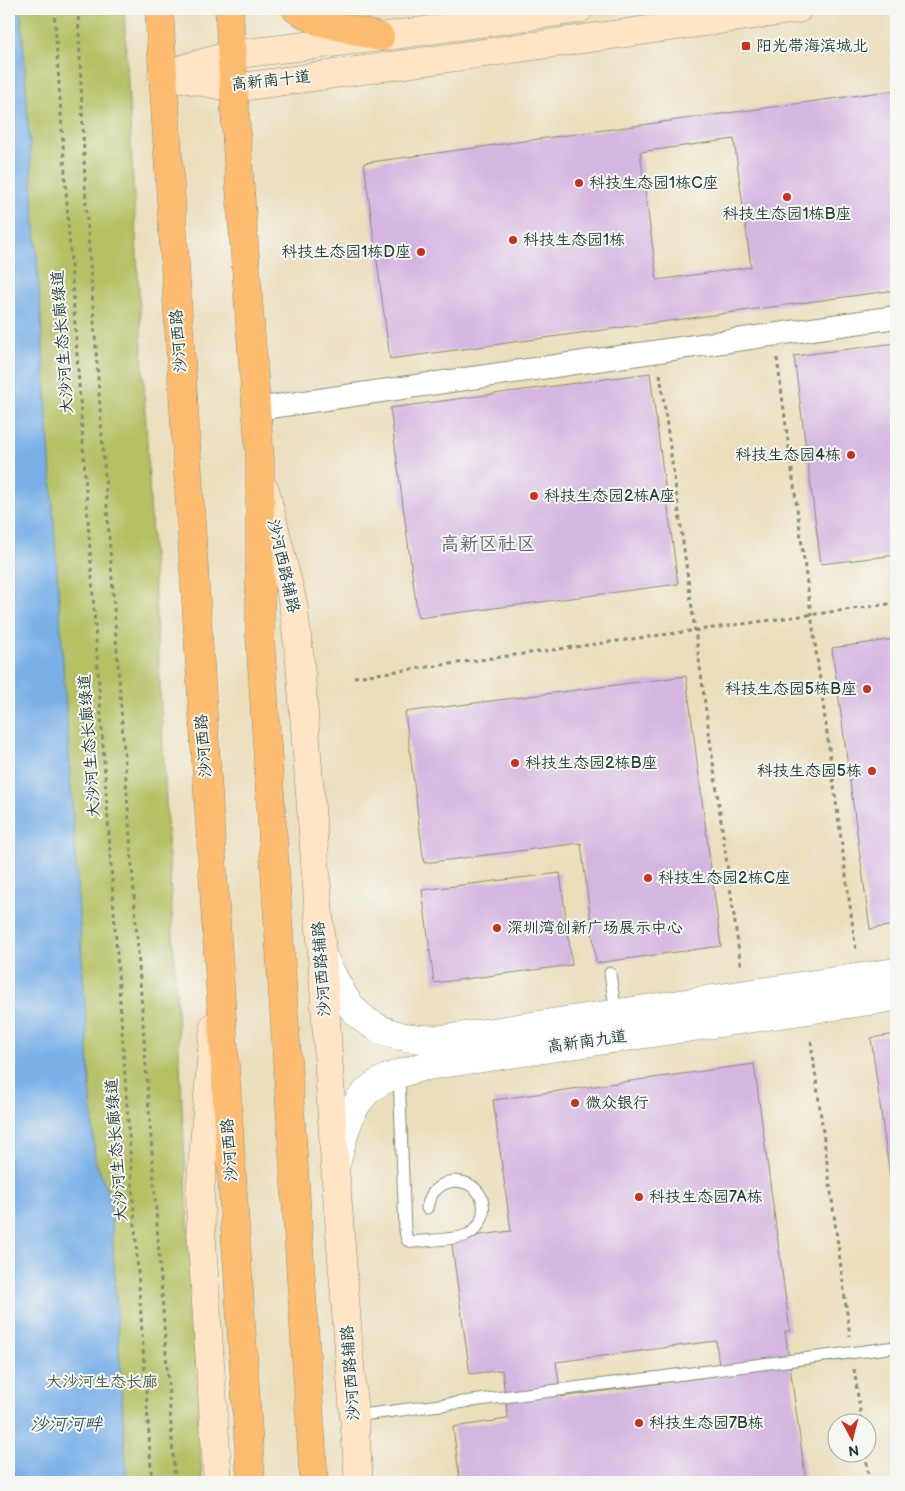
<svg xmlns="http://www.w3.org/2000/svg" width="905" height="1491" viewBox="0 0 905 1491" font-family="'Balsamiq Sans','LXGW WenKai TC',sans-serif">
<rect width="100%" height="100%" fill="#f6f6f2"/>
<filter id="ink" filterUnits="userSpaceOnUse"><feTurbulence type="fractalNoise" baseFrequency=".02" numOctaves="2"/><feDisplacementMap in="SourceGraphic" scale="10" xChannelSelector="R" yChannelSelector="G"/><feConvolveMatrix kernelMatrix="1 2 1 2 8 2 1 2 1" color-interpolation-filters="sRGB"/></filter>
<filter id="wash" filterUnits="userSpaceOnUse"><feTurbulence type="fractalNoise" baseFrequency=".0096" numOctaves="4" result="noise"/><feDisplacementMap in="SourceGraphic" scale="20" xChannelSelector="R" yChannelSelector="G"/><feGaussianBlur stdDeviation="1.12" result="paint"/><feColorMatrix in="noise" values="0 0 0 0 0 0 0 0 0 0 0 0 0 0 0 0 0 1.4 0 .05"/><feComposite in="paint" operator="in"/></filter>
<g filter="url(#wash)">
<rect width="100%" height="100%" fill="#ebdebb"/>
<path fill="#b4c062" stroke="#6a7e4b" d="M9,9H124L202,1482H9Z"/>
<path fill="#79b0e8" stroke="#4c768e" d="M9,9H21L95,1160L110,1198L127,1482H9Z"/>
<g id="blocks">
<path fill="#d5b6e1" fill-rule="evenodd" d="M896,90V290L390,359L364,163ZM734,139L751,267L657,280L640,152Z
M896,343V555L821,564L794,356Z
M650,373L678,584L418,618L390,408Z
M896,639V925L870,929L832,648Z
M686,676L721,946L596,963L581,843L424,863L405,712Z
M560,873L572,965L434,983L422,890Z
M896,1034V1215H895L871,1038Z
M754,1064L790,1331H785L806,1482H460L453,1427L508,1419L502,1370L470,1374L451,1239L511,1231L493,1100ZM716,1341L720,1375L561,1397L556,1362Z"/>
</g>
</g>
<g filter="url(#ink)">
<use href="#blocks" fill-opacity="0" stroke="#858e78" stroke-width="1"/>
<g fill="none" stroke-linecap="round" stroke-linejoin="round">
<g stroke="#858e78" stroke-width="13">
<path id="service" d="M610,973L616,1014
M399,1074L405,1230L407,1240L413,1242C427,1240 454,1240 467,1235C474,1232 480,1225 482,1218C493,1178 435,1165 427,1208
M354,1416L896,1347"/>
</g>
<g stroke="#858e78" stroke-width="24">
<path id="minor" d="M256,409L896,317"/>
</g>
<g stroke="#858e78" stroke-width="29">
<path id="tertiary" d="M322,955C331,971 338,990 350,1005C373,1035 409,1041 444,1039L896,972
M336,1164C346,1128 350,1094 388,1078C398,1073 410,1071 421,1067L896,997"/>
</g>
<g stroke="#858e78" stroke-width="29">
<path id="secondary" d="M168,73L231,55L380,37L579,9
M162,74L234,88L798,9
M265,490L293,603L300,661L322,955L335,1167L359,1482
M214,1026L200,1193L201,1229L218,1482"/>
</g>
<g stroke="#858e78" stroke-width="29">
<path id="primary" d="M159,9L251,1482
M229,9L238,161L260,459V636L314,1482
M296,9L318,21L380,37"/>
</g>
<path stroke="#858e78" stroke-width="3" stroke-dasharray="4 4" stroke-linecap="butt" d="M54,9L152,1482
M78,9L86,206L175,1482
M777,358L856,951
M660,374L741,967
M354,677L896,603
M811,1041L850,1336
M854,1369L862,1424
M866,1454L869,1482"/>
<use href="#service" stroke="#fff" stroke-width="11"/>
<use href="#minor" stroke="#fff" stroke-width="22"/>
<use href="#tertiary" stroke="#fff" stroke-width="28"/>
<use href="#secondary" stroke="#ffe4c6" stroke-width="28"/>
<use href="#primary" stroke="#febc70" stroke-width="28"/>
</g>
</g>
<g fill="#c8321e" stroke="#f6f6f2" stroke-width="2">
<rect x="741" y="41" width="10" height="10" rx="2.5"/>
<circle cx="579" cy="183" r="5"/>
<circle cx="787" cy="197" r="5"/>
<circle cx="513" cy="240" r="5"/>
<circle cx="421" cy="252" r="5"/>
<circle cx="851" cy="455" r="5"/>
<circle cx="534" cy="496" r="5"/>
<circle cx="867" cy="689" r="5"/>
<circle cx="515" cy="763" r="5"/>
<circle cx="872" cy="771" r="5"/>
<circle cx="648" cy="878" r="5"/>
<circle cx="497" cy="928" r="5"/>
<circle cx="575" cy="1103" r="5"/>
<circle cx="639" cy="1197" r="5"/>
<circle cx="639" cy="1423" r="5"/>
</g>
<g text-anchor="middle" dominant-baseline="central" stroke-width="4" stroke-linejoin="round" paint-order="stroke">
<g font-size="16" fill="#1f3d34" stroke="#f6f6f2" text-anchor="start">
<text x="756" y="46">阳光带海滨城北</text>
<text x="589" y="183">科技生态园1栋C座</text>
<text x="787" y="214" text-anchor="middle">科技生态园1栋B座</text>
<text x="523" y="240">科技生态园1栋</text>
<text x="411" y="252" text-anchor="end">科技生态园1栋D座</text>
<text x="841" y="455" text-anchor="end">科技生态园4栋</text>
<text x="544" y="496">科技生态园2栋A座</text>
<text x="857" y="689" text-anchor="end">科技生态园5栋B座</text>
<text x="525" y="763">科技生态园2栋B座</text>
<text x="862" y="771" text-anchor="end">科技生态园5栋</text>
<text x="658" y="878">科技生态园2栋C座</text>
<text x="507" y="928">深圳湾创新广场展示中心</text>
<text x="585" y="1103">微众银行</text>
<text x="649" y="1197">科技生态园7A栋</text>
<text x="649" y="1423">科技生态园7B栋</text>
</g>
<g font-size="16" fill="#1f3d34" stroke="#f6f6f2">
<text transform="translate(271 81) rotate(-6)">高新南十道</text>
<text transform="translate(179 341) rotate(-94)">沙河西路</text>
<text transform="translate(63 342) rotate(-94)">大沙河生态长廊绿道</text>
<text transform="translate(283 566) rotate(77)">沙河西路辅路</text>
<text transform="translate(90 746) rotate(-94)">大沙河生态长廊绿道</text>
<text transform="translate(204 746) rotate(-94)">沙河西路</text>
<text transform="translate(322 969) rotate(-94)">沙河西路辅路</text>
<text transform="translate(587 1042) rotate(-8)">高新南九道</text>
<text transform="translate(117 1150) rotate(-94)">大沙河生态长廊绿道</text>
<text transform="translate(230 1150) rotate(-94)">沙河西路</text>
<text transform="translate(351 1373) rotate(-94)">沙河西路辅路</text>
</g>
<g font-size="16" fill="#445e40" stroke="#f6f6f2">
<text x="102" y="1382">大沙河生态长廊</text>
</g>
<g font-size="18" font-style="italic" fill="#365a61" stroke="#f6f6f2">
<text x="66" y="1424">沙河河畔</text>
</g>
<g font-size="19" fill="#5f6771" stroke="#f6f6f2">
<text x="488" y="544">高新区社区</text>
</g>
</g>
<rect width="905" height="1491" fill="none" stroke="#f6f6f2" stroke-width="30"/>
<g transform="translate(852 1438) rotate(173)"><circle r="24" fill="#f6f6f2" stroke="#a0aca6"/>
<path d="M0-4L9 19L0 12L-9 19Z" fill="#c8321e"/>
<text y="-8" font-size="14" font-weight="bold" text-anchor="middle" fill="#1f3d34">N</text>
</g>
</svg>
